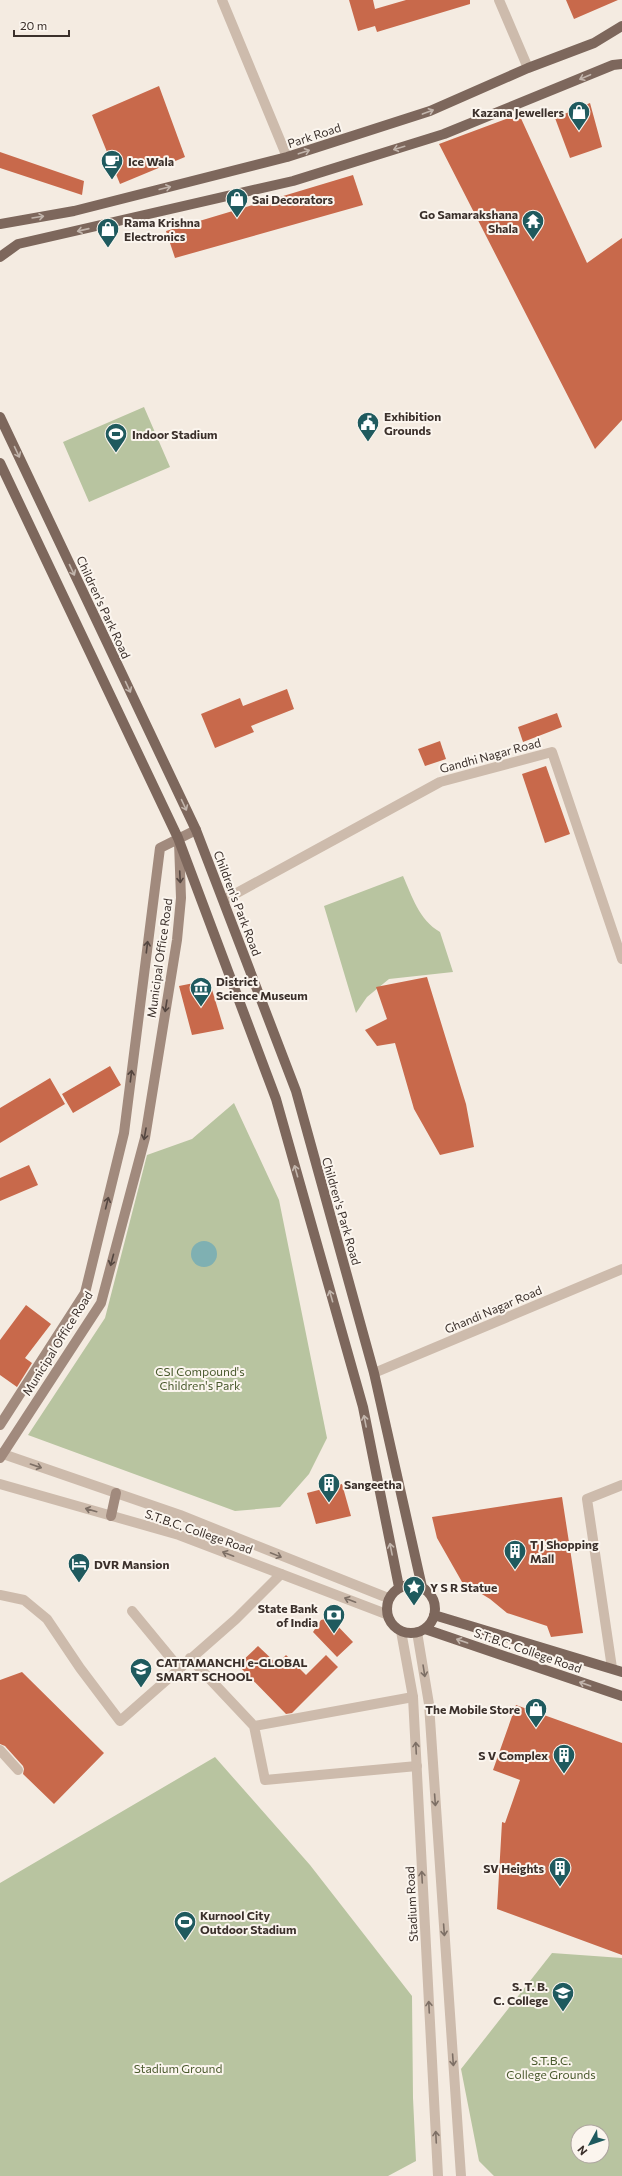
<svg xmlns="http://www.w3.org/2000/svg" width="622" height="2176" viewBox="0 0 622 2176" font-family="Commissioner,sans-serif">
<rect width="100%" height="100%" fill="#f4ebe1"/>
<path fill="#b8c4a0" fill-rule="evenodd" d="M144,407L170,467L89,502L63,442Z
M403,876C412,896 419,920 440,932L453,972L389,979L367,997L356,1013L324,906Z
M234,1103L279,1200L327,1438L309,1474L280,1507L235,1511L28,1435L105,1318L147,1155L192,1139Z
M215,1757L310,1865L412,1996L413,2098L416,2161L388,2176H0V1883Z
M552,1953L622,1958V2176H494L479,2161L461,2069ZM578,2132H602V2156H578Z"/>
<path fill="#7fb0b2" d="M191 1254a13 13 0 1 1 26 0a13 13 0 1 1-26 0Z"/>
<path fill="#c8694b" d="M349,0H373L375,9L406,0H470V4L377,32L375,26L358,31Z
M566,0H618L574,19Z
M159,86L185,157L120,184L92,115Z
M590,103L602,147L570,158L555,118Z
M519,114L587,263L622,238V420L595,449L439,144Z
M0,152L84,181L82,195L0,168Z
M353,175L363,205L175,258L166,231Z
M287,689L294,709L251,726L254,732L215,748L201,714L240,698L243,706Z
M557,713L562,727L523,742L518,727Z
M440,741L446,759L425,766L418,749Z
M546,766L570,834L545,843L522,774Z
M427,977L466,1104L474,1147L440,1155L414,1109L395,1043L377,1046L365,1030L387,1019L376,987Z
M209,980L224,1029L192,1035L179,986Z
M110,1066L121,1085L73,1113L62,1094Z
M50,1078L65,1104L0,1143V1108Z
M29,1165L38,1185L0,1201V1178Z
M26,1305L51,1324L25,1358L32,1363L17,1387L0,1375V1340Z
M342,1484L351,1516L316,1524L307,1493Z
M562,1497L583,1633L551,1637L547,1626L507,1613L490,1599L462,1582L437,1538L432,1517Z
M330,1618L353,1642L337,1657L313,1632L321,1620Z
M258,1646L277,1664L286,1655L306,1675L326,1655L338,1667L292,1713L286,1714L238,1665Z
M22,1672L104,1753L54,1804L23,1774L24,1769L23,1766L5,1746L0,1744V1680Z
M516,1705L622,1743V1955L497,1909L502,1822L505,1823L520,1780L493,1770Z"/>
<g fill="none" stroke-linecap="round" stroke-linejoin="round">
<path stroke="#cdbbac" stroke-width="10" d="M222,0L287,157
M499,0L528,68
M224,900L440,782L552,752L622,959
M374,1373L622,1269
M0,1595L24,1600L47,1619L80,1668L120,1721L236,1619L281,1574
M132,1611L179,1668
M190,1658L254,1726L413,1697
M612,1668L587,1499L622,1485
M254,1726L265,1780L417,1766
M0,1750L18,1770"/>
<path stroke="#cdbbac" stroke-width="10" d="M0,1453L180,1515L388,1598
M0,1484L179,1535L386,1614
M401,1631L413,1697L438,2176
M417,1632L429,1704L461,2176"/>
<path stroke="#a18a7d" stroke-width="10" d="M0,1425L85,1293L124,1133L160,848L196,830
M0,1458L101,1303L145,1138L177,940L181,898L179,842
M111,1516L116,1493"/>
<path stroke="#7d675c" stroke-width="10" d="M0,224L74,211L287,157L430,111L528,68L594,43L622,26
M0,257L18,244L293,181L444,134L613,65L622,64
M0,417L196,830L296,1091L374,1373L422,1587
M0,463L178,838L276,1099L363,1407L399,1587
M387 1609a24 24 0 1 1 48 0a24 24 0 1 1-48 0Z
M434,1615L622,1672
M425,1629L622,1696"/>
</g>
<defs><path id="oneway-shaft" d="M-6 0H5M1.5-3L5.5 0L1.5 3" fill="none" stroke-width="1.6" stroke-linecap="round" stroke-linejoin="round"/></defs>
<g stroke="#c2b5ac">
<use href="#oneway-shaft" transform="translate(585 77) rotate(157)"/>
<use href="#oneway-shaft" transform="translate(428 112) rotate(-20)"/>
<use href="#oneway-shaft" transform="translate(399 148) rotate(163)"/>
<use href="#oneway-shaft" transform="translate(304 152) rotate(-18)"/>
<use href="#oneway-shaft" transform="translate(165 188) rotate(-14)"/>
<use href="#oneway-shaft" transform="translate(38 217) rotate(-9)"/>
<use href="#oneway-shaft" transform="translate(83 230) rotate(167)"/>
<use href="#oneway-shaft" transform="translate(17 452) rotate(65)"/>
<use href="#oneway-shaft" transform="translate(72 570) rotate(65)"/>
<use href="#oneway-shaft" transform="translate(128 687) rotate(65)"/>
<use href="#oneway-shaft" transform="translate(184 805) rotate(65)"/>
<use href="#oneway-shaft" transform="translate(296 1171) rotate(-106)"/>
<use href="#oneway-shaft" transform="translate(331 1296) rotate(-106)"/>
<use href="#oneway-shaft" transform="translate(365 1421) rotate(-101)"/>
<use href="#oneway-shaft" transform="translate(391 1549) rotate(-101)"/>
<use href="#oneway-shaft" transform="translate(462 1641) rotate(-161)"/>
<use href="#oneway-shaft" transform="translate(585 1684) rotate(-161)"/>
</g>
<g stroke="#544640">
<use href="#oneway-shaft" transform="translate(180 877) rotate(87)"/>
<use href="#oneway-shaft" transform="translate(147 947) rotate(-83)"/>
<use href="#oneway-shaft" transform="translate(166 1006) rotate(99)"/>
<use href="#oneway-shaft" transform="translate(131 1076) rotate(-83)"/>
<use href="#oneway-shaft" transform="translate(145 1134) rotate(100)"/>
<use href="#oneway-shaft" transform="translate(107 1203) rotate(-76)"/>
<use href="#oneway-shaft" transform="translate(112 1260) rotate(105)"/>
</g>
<g stroke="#7d6f65">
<use href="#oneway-shaft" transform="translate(36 1466) rotate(19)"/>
<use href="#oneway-shaft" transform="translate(91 1510) rotate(-164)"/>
<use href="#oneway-shaft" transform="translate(228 1554) rotate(-159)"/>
<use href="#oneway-shaft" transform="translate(276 1555) rotate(22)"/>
<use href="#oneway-shaft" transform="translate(350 1600) rotate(-159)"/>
<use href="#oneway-shaft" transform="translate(424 1671) rotate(81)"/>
<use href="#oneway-shaft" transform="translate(416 1748) rotate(-93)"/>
<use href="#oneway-shaft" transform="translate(435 1800) rotate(86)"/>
<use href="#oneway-shaft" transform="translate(422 1877) rotate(-93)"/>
<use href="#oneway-shaft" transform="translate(444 1930) rotate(86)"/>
<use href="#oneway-shaft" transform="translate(429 2007) rotate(-93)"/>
<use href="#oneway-shaft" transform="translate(453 2060) rotate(86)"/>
<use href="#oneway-shaft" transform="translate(436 2137) rotate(-93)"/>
</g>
<defs>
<g id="shop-pin" transform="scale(1.15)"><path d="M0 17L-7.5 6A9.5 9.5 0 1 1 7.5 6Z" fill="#1f5a5e" stroke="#fbf5ee"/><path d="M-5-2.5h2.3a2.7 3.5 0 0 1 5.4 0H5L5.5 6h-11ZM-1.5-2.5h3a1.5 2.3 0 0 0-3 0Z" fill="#fff"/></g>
<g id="cafe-pin" transform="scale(1.15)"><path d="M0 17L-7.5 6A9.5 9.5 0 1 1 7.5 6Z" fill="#1f5a5e" stroke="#fbf5ee"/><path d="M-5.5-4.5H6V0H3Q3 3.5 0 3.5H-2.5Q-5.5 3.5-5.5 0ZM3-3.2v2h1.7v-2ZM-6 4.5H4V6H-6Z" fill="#fff"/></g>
<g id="temple-pin" transform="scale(1.15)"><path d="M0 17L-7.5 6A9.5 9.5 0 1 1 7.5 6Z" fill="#1f5a5e" stroke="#fbf5ee"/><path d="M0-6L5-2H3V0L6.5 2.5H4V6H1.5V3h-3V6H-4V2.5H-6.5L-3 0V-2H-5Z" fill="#fff"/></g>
<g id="civic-pin" transform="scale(1.15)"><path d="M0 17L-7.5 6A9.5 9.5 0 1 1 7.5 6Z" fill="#1f5a5e" stroke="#fbf5ee"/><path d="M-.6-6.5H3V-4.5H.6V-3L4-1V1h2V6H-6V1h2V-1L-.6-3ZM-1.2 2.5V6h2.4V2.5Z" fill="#fff"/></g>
<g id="stadium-pin" transform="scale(1.15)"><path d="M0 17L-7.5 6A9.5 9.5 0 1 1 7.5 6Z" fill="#1f5a5e" stroke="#fbf5ee"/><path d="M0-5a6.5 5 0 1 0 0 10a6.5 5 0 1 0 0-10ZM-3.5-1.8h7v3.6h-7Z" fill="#fff"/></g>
<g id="museum-pin" transform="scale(1.15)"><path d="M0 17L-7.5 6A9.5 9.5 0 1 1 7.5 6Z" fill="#1f5a5e" stroke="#fbf5ee"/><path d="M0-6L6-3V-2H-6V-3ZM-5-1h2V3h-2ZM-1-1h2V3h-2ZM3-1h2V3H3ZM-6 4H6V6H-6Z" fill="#fff"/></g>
<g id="building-pin" transform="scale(1.15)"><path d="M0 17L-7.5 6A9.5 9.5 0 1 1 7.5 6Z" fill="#1f5a5e" stroke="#fbf5ee"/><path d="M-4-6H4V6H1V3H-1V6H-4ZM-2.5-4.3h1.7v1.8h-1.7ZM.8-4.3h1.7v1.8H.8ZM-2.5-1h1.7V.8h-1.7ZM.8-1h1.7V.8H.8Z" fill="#fff"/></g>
<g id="hotel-pin" transform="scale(1.15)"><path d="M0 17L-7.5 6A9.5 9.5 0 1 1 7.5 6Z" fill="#1f5a5e" stroke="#fbf5ee"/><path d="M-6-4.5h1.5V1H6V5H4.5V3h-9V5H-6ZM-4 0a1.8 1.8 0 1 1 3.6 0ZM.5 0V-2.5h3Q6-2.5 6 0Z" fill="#fff"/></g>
<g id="sight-pin" transform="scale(1.15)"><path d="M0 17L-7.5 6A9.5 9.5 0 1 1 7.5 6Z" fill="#1f5a5e" stroke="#fbf5ee"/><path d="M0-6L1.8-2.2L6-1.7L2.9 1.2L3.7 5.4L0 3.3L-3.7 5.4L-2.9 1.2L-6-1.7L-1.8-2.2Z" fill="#fff"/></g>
<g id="bank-pin" transform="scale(1.15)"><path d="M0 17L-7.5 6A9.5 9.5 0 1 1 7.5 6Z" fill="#1f5a5e" stroke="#fbf5ee"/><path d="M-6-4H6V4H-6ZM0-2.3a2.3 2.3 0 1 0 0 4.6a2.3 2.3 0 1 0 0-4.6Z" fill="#fff"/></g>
<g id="school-pin" transform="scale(1.15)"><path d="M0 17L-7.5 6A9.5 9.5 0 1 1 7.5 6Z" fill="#1f5a5e" stroke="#fbf5ee"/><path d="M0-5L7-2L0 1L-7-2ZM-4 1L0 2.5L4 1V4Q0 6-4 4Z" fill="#fff"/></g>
<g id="university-pin" transform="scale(1.15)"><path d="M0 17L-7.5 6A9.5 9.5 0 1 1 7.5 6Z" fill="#1f5a5e" stroke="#fbf5ee"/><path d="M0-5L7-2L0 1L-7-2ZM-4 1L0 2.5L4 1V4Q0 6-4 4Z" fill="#fff"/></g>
</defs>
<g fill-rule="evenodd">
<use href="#shop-pin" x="579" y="112"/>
<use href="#cafe-pin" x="112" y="161"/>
<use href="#shop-pin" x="237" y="199"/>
<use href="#temple-pin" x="533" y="221"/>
<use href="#shop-pin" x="108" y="229"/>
<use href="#civic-pin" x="368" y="423"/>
<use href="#stadium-pin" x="116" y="434"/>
<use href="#museum-pin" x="201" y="988"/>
<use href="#building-pin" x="329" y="1484"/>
<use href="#building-pin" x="515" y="1551"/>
<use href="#hotel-pin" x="79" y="1564"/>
<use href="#sight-pin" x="414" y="1587"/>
<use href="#bank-pin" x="334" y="1615"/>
<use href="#school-pin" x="141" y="1669"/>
<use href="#shop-pin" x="536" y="1709"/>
<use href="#building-pin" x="564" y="1755"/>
<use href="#building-pin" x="560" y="1868"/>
<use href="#stadium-pin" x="185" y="1922"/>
<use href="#university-pin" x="563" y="1993"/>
</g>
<g text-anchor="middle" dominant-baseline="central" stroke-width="4" stroke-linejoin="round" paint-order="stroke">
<g font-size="12" font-weight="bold" fill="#3b302b" stroke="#fbf5ee" text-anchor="start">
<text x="564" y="112" text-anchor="end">Kazana Jewellers</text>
<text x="128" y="161">Ice Wala</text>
<text x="252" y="199">Sai Decorators</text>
<text x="518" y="214" text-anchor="end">Go Samarakshana<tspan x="518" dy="14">Shala</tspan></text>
<text x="124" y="222">Rama Krishna<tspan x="124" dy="14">Electronics</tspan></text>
<text x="384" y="416">Exhibition<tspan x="384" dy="14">Grounds</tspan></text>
<text x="132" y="434">Indoor Stadium</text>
<text x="216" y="981">District<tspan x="216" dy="14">Science Museum</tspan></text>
<text x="344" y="1484">Sangeetha</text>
<text x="530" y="1544">T J Shopping<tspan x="530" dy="14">Mall</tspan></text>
<text x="94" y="1564">DVR Mansion</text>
<text x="430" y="1587">Y S R Statue</text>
<text x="318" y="1608" text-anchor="end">State Bank<tspan x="318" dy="14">of India</tspan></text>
<text x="156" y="1662">CATTAMANCHI e-GLOBAL<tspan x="156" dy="14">SMART SCHOOL</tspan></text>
<text x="520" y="1709" text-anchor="end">The Mobile Store</text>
<text x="548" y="1755" text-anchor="end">S V Complex</text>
<text x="544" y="1868" text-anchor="end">SV Heights</text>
<text x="200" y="1915">Kurnool City<tspan x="200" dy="14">Outdoor Stadium</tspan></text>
<text x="548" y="1986" text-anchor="end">S. T. B.<tspan x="548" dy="14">C. College</tspan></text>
</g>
<g font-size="12" fill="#3b302b" stroke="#fbf5ee">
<text transform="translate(314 135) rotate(-18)">Park Road</text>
<text transform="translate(104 607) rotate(65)">Children's Park Road</text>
<text transform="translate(490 755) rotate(-15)">Gandhi Nagar Road</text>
<text transform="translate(238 903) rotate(69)">Children's Park Road</text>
<text transform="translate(159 958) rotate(-82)">Municipal Office Road</text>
<text transform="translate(342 1211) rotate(74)">Children's Park Road</text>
<text transform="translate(493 1309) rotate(-23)">Ghandi Nagar Road</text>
<text transform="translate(57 1343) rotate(-58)">Municipal Office Road</text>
<text transform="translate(199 1531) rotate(19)">S.T.B.C. College Road</text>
<text transform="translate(528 1650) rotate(19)">S.T.B.C. College Road</text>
<text transform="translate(411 1904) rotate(-93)">Stadium Road</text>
</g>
<g font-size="12" fill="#4a5a2e" stroke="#fbf5ee">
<text x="200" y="1371">CSI Compound's<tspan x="200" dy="14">Children's Park</tspan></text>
<text x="551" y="2060">S.T.B.C.<tspan x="551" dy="14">College Grounds</tspan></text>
<text x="178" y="2068">Stadium Ground</text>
</g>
</g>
<g transform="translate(590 2144) rotate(230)"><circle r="19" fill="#fbf5ee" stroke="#aea6a0"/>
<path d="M0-3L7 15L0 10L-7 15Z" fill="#1f5a5e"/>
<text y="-6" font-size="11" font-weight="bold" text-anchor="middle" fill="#3b302b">N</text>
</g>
<path d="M14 30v6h55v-6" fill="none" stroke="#3b302b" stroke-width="2"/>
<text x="20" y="30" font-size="12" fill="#3b302b" stroke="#fbf5ee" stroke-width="3" paint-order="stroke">20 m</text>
</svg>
